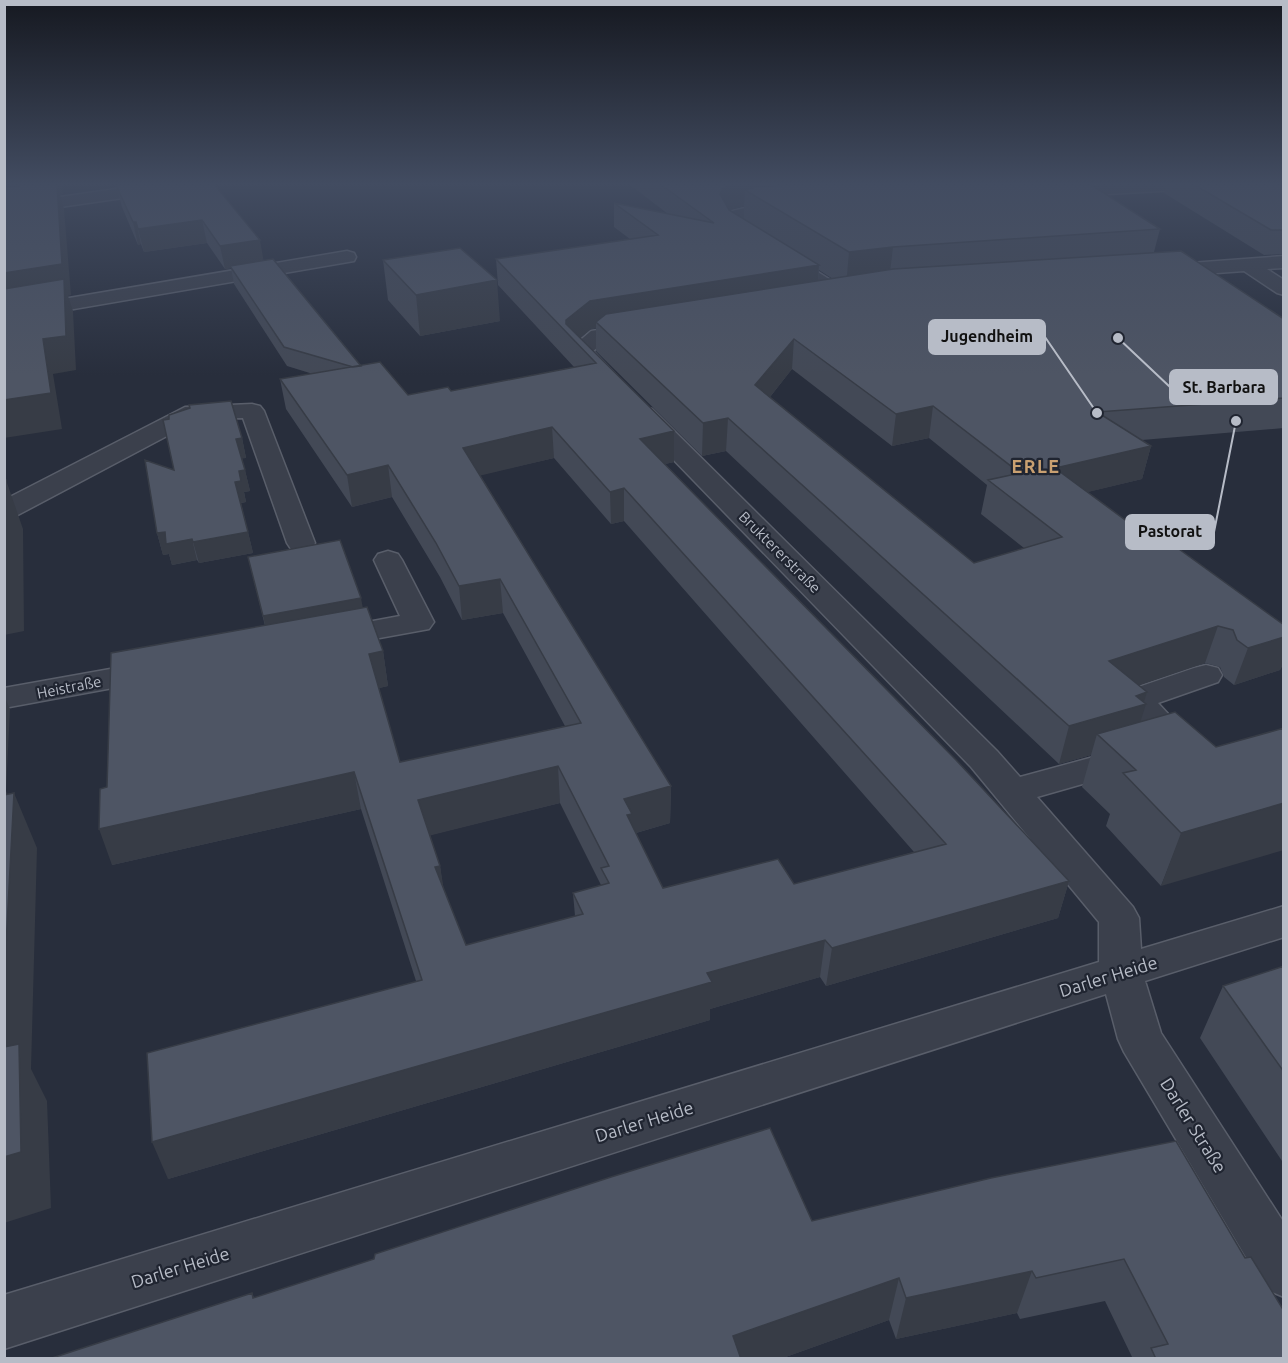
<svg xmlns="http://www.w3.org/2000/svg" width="1288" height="1363" viewBox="0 0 1288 1363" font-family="Ubuntu,sans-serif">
<rect width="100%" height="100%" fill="#282e3c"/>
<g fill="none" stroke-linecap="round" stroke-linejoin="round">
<g stroke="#595e6a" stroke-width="3">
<path id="minor" d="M151,184H194L186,189L4,215V205Z
M1108,184H1204L1196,189L1055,197L1047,192L1055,187Z
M788,204L794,205L797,209L794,213L740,220L743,225L848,291L851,295L848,299H834L729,232L721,217L724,213L753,206Z
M347,251L354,253L356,257L354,261L4,321V309Z
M1284,256V268L1267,269L1284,280V295L1277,293L1244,271L1163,277L1156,275L1153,271L1156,267L1163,265Z
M641,323L649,324L652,329L649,334L606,341L593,351L616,375L613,380C595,384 579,364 569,350L591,331Z
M252,404L260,406L264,411L315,543L311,549L301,552L291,549L287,543L243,418L199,419L14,517L4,519V500L185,407Z
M643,407L652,409L997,751L1020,777L1130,747L1147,738L1149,733L1121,707L1116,700L1121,693L1194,668L1206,665L1218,668L1222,675L1218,682L1158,703L1184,731L1175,753L1156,763L1037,797L1133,907L1139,918L1141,949L1284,906V937L1145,981L1161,1033L1284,1223V1297L1265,1289L1124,1052L1118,1039L1106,994L4,1349V1295L1099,962V922L971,767L634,419L631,414L634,409Z
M388,551L398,554L402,560L434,622L429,629L330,647L319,645L314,638L319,631L400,616L374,560L378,554Z
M155,661L167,664L171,671L167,678L4,708V688Z"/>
</g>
<use href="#minor" fill="#3b404c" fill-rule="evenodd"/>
</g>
<path fill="#434956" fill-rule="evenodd" d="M214,184L264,261L361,366L408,395L451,391L574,367L498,285L496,259L630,239L614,227V203L668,214L629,184H1090L1160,229L1154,252L1284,319V428L1142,440L1151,446L1142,479L1087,492L1136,528L1284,625V662L1280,670L1234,685L1224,677L1220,667L1205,663L1138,685L1147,692L1143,702L1140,722L1216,747L1161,886L1106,826L1110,814L1082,787L1091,755L1059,764L726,451L702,456L596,351V328L591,329L580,338L674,431V462L665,464L1069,881L1058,918L826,986L820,977L710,1009V1020L168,1179L416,981L361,809L112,865L107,787L265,626L248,557L363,608L383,651L388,686L379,688L400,762L565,726L503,613L462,620L440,577L392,497L352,507L286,409L280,379L313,374L287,366L234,284L231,268L225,269L207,243L144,252L141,244L138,245L122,207L116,185ZM744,206V219L729,210L735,208ZM819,270L833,279L818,281ZM792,369L892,446L929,438L987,485L981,514L1024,548L974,563L770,397ZM554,458L611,524L624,521L914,852L794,884L663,888L636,833L670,823L671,786L480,475ZM560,803L601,885L573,893L575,916L466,945L443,888L440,866L430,835Z
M1167,184H1284V254L1264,255L1164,193Z
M383,260L500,321L420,336L388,300Z
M242,438L246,458H242L250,491L244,492L246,502L241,503L253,553L199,563L197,560L172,565L169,554L163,555L157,533L174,470Z
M1284,966V1164L1200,1038L1223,986Z
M1176,1141L1284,1359H1133L1105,1301L1020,1319L1017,1313L896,1339L889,1320L780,1359H49L252,1293L254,1298L812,1221Z"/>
<path fill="#373c46" d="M4,184H62L63,194L60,195L64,209L71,295L68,296L73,311L76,370L53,374L62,429L4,438Z
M740,184H754L753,195L745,190L744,206L722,212L720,194L723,188Z
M202,220L207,243L144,252L138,229Z
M133,222H136L141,244L138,245Z
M260,240L264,263L230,266L231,268L225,269L220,246Z
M893,247L889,281L846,287L849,252Z
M819,265L817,291L596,322V328L591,329L575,342L567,333L566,320L590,301Z
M497,280L500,321L420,336L416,295Z
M794,339L792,369L754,417L755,385Z
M933,406L929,438L892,446L896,414Z
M728,418L726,451L702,456L703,423Z
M552,427L554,458L466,479L463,448Z
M674,431V462L640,470V439Z
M242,438L246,458L240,459L236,439Z
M1151,446L1142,479L1047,502L1055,468Z
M388,465L392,497L352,507L347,475Z
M245,470L250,491L244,492L246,502L240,503L235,482L239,471Z
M6,480L23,529L24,631L4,635Z
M624,488V521L611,524L610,492Z
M165,532L192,539L197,560L172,565L169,554L163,555L157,533Z
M248,532L253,553L199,563L193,542Z
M500,579L503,613L462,620L459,586Z
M361,598L365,620L268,638L263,616Z
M1218,626L1205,663L1099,699L1109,661Z
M1284,637V662L1280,670L1234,685L1248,648Z
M383,651L388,686L375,689L369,654Z
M1147,692L1143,705L1146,704L1134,742L1097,734L1091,755L1059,764L1069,726L1136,696Z
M4,696L10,709L6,791L13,807L14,793L37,848L31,1069L47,1101L51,1208L4,1223Z
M558,766L560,803L424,837L418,800Z
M354,772L361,809L112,865L99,829Z
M671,786L670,823L632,834V850L624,799Z
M1284,803V850L1161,886L1181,833Z
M440,866L446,903L435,867Z
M1069,881L1058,918L826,986L832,948Z
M825,940L820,977L710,1009V1020L168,1179L152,1142L707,973Z
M1032,1271L1017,1313L896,1339L906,1298Z
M899,1278L889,1320L780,1359H731L733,1336Z"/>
<path fill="#4e5564" stroke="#373c46" stroke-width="1.5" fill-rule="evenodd" d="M30,184H57L62,264L4,273V188Z
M130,184H214L260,240L220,246L202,220L138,229L136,222H133L116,185Z
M660,184H740L723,188L720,194L729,210L819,265L590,301L566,320V324L674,431L640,439L956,760L1069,881L832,948L825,940L707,973L712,982L152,1142L147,1053L422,980L354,772L99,829L100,789L107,787L111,653L367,607L383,651L369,654L400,762L581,723L500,579L459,586L436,543L388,465L347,475L280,379L380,362L408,395L448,387L451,391L596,363L496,259L658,235L614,203L714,223ZM552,427L610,492L624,488L946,844L794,884L778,859L663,888L627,815L632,814L624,799L671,786L463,448ZM558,766L609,866L601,868L609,883L573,893L583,914L466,945L435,867L440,866L418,800Z
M802,184H1090L1160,229L893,247L849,252L745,190L755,187Z
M1193,184H1284V230H1271Z
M460,248L497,280L416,295L383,260Z
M1181,251L1284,319V398L1097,412L1151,446L1055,468L1136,528L1147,526L1284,625V637L1248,648L1237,640L1233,630L1218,626L1109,661L1147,692L1136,696L1146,704L1069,726L728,418L703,423L596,322L606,314L893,269ZM794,339L896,414L933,406L1020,473L988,480L1062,537L974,563L755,385Z
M273,259L361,366L353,367L284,347L230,266Z
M64,279L66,336L43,339L51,393L4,400V289Z
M231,401L242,438L236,439L245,470L239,471L241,481L235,482L248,532L193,542L192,539L166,544L165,532L157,533L145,460L174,470L163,420L169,419V415L190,408L189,405Z
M4,480H6L4,579Z
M340,540L361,598L263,616L248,557Z
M1175,712L1216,747L1284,728V803L1181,833L1123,773L1136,770L1097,734Z
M14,793L4,984V795Z
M1284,966V1072L1223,986Z
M19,1044L21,1152L4,1157V1047Z
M770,1128L812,1221L991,1178L1176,1141L1245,1258L1251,1257L1284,1311V1359H1156L1151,1348L1168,1344L1124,1259L1036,1278L1032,1271L906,1298L899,1278L733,1336L741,1359H49L252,1293L253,1298L374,1259L375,1254L611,1177Z"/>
<linearGradient id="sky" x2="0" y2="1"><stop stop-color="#161921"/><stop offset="0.49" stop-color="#424c61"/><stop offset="1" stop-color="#424c61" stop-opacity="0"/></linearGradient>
<rect width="1288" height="375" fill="url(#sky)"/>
<g text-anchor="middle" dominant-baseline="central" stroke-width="4.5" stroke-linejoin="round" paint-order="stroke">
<g font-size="15" fill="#b7bcc7" stroke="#202531">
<text transform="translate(780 552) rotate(45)">Bruktererstraße</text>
<text transform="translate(69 687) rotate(-11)">Heistraße</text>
</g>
<g font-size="18" font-weight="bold" letter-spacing="1.5" fill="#c9a071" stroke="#202531">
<text x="1036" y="466">ERLE</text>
</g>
<g font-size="18" fill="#b7bcc7" stroke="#202531">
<text transform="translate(1108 976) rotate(-17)">Darler Heide</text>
<text transform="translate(644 1121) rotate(-17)">Darler Heide</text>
<text transform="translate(1194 1125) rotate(58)">Darler Straße</text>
<text transform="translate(180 1267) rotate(-17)">Darler Heide</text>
</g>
</g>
<path fill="none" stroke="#b7bcc7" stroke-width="2" d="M1097 413L1045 337M1118 338L1170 387M1236 421L1214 532"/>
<g fill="#b7bcc7" stroke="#202531" stroke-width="2">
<circle cx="1097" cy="413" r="6"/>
<circle cx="1118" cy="338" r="6"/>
<circle cx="1236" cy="421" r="6"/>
</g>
<g fill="#b7bcc7" stroke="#b7bcc7" stroke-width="2">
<rect x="929" y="320" width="116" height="34" rx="6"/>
<rect x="1170" y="370" width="107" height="34" rx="6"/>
<rect x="1126" y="515" width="88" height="34" rx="6"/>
</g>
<g font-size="16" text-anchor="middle" font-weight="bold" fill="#111">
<text x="987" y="342">Jugendheim</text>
<text x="1224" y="393">St. Barbara</text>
<text x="1170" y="537">Pastorat</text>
</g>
<rect width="1288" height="1363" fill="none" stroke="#b7bcc7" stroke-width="12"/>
</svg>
